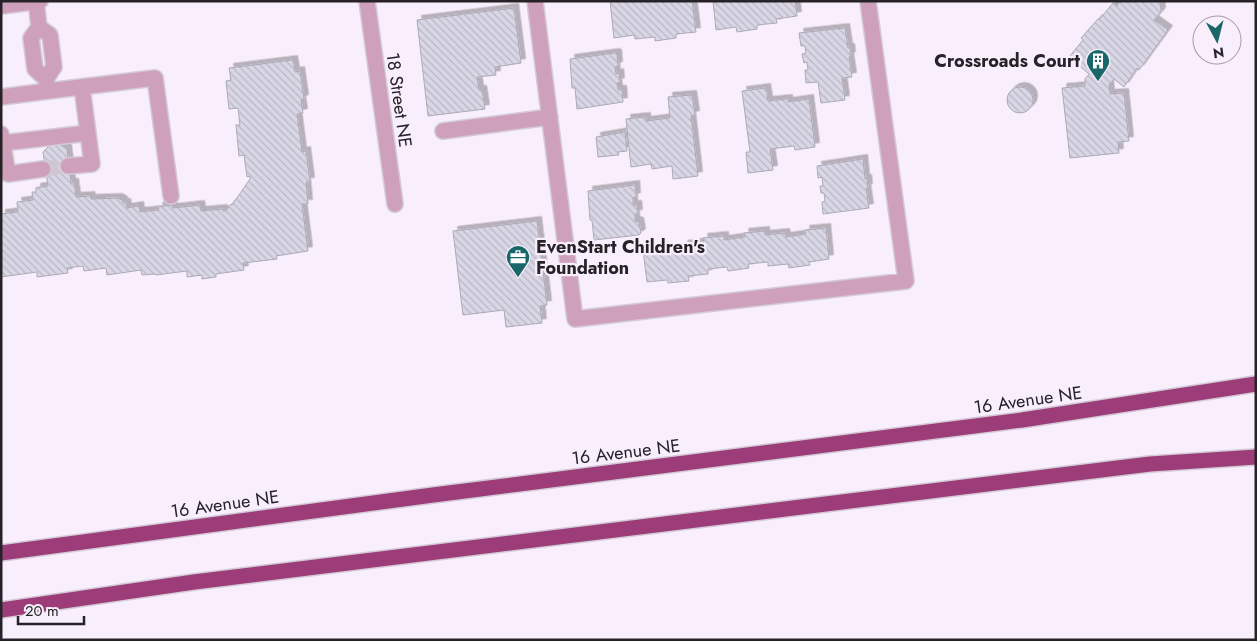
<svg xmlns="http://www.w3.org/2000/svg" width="1257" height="641" viewBox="0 0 1257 641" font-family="Jost,sans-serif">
<defs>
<pattern id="building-back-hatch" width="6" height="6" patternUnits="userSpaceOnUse" patternTransform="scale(1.25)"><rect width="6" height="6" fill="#d9d6e6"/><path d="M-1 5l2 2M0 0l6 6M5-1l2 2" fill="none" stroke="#bab7c5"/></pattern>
<filter id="shadow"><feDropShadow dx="4.5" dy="-4.5" stdDeviation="0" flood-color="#0004"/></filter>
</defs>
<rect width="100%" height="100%" fill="#f9effc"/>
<path fill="url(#building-back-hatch)" stroke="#aca9b7" filter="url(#shadow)" d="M610,1H692L696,32L676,34V38L655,41V37L635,39L634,35L614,38Z
M713,1H795L797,16L776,19L777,23L757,25V29L737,32L736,27L716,30Z
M1120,1H1160L1161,12L1154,20L1168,30L1139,70L1137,68L1124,87L1114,79L1109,85L1110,94L1124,93L1129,141L1118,142L1119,153L1070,158L1062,88L1085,86V79L1089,74L1069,57L1083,40L1081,38L1098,19L1099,20L1113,3L1117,6Z
M514,8L521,63L495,67L496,75L477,77L479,90H482L485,109L428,116L417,20Z
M845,28L848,48H850L851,56L849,57L852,77L842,78L845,100L821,103L818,82L806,83L805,70H808L807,62L804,63L802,54L806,53L805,46H801L799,33Z
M615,53L617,54L618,66L615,67L616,74L619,73L620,82L617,83L618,90H622L623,102L577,109L575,88H572L570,59Z
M293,60L295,72L300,71L304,99L301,100L303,113L297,114L302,152L306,151L310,182H306L308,204H302L308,251L276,256L277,259L243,263L244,270L216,274V277L202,279V275L187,277V271L156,275V274L142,275L141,270L107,275L106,268L84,271L83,266L67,268L68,273L37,277V272L1,277V214L18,212L17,202L33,200L32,192H36V188L48,186L43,152L50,145L59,144L67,149L71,183H74L76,197L90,196L91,199L118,198L123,201V203H126L127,208L139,206L140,212L159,210L158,207L172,205L173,208L200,205L201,211L223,209V211H226L231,204L232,205L250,179V176L247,177L244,155L239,156L236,125H240L238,108L229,109L226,81L231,80L229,68Z
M1007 100a13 13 0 1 1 26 0a13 13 0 1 1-26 0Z
M766,88L768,101L788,99V102L809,99L815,147L795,150L794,146L770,149L773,170L748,173L746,152H750L742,91Z
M692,95L695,115L691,116L698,176L673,179L672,166L652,169L651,164L631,167L626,119L646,117V121L670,118L668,97Z
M625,132L627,151L618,152L619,155L598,157L596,137Z
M863,159L865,179H867L868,188H866L869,208L823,214L822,202L825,201L824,193H821L820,186H823L822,177L818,178L817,166Z
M635,185L636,197L633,198V205H637L638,214H635V221L639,222L641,233L639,235L594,240L592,220H590L588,191Z
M537,221L547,305L540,306L542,323L506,327L504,310L463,315L453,231Z
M826,228L829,259L809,262L810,265L789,268L788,264L768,266V262L748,264L749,268L728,271L727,267L708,269V274L688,276L689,281L668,283L667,280L647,282L643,250L664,247V252L684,249L683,245L704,242L703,238L724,236V240L745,237L744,233L765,231V235L785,233L786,237L806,234L805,230Z"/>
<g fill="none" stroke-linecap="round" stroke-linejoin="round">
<path stroke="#cfc6d1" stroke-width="15" stroke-dasharray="15 8" stroke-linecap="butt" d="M43,169L68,166"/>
<g stroke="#d3cad6" stroke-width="18">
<path id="minor" d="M36,1L39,27L50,35L54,67L46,79L48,91L155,78L171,196
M367,1L395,204
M535,1L575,319L906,281L868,1
M1,6L40,1
M39,27L31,38L35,69L46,79
M1,97L48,91
M443,131L550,117
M1,134L8,174L43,169
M3,143L88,133
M68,166L92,164L82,87"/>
</g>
<g stroke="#d3cad6" stroke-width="18">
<path id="highway" d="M1,553L433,495L1022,420L1256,384
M1,610L194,582L1150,464L1256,457"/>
</g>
<use href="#minor" stroke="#cfa0bb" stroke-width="15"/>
<use href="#highway" stroke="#9c3c79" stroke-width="15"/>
</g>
<defs>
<g id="building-pin" transform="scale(1.25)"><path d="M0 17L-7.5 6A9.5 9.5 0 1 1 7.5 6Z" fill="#196768" stroke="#f9effc"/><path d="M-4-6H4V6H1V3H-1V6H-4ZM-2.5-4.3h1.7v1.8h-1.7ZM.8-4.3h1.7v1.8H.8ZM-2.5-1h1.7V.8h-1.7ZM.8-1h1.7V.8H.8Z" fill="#fff"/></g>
<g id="office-pin" transform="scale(1.25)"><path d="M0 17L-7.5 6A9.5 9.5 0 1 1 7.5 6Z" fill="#196768" stroke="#f9effc"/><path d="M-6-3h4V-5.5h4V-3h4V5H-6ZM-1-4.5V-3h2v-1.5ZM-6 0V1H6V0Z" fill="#fff"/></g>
</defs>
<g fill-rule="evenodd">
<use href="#building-pin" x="1098" y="61"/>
<use href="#office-pin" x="518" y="257"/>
</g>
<g text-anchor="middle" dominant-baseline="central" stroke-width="4.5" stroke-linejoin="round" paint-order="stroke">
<g font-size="18" font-weight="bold" fill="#262227" stroke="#f9effc" text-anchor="end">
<text x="1080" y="61">Crossroads Court</text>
<text x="536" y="247" text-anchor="start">EvenStart Children's<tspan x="536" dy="21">Foundation</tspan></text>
</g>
<g font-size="18" fill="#262227" stroke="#f9effc">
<text transform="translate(399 100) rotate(82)">18 Street NE</text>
<text transform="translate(1028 400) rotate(-8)">16 Avenue NE</text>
<text transform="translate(626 452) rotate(-7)">16 Avenue NE</text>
<text transform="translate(225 504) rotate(-8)">16 Avenue NE</text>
</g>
</g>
<rect width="1257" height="641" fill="none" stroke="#262227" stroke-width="5"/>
<g transform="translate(1217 40) rotate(173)"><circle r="24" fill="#f9effc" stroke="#a59da7"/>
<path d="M0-4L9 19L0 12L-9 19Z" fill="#196768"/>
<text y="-8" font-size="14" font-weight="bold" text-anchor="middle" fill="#262227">N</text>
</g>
<path d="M18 616v8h66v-8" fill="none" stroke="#262227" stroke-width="2.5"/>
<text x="25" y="616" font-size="15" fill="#262227" stroke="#f9effc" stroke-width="4" paint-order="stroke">20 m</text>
</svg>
